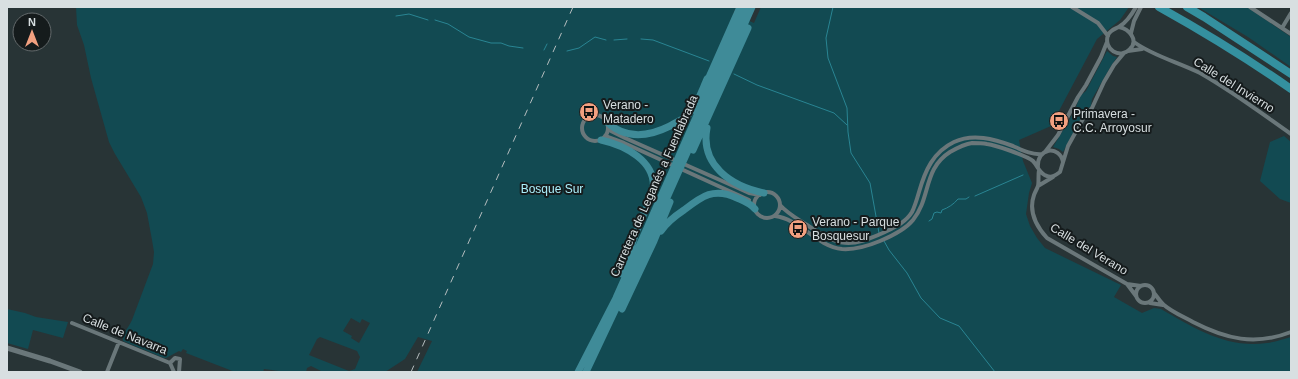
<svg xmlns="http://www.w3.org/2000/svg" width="1298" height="379" viewBox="0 0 1298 379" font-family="Arial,sans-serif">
<rect width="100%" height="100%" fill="#283436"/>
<path fill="#124a52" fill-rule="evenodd" d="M76,7H736L733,14L754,23L761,7H1129L1120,20L1097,39L1051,126L1019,140L1023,161L1032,183L1029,193L1026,214L1030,226L1037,238L1045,248L1121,285L1114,297L1142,313L1154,308L1161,309C1194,328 1227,349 1267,343C1275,342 1283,339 1291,337V372H417L432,341L418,337L405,359L385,372H323L311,366L307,368L306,372H287L264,369L263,372H235L186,353L187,351L183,349L181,352L179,351L166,358H164L123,341C123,331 128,329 132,320L153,264L154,252L152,240L147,213L141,197L115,154L109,142L91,78L84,45L77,25ZM351,318L360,323L362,319L370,323L359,343L351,338L352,336L343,331ZM320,337L357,351L360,357L355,369L349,371L309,355L317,339Z
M1198,7H1247L1291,37V67L1248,37Z
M1107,51L1113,56L1117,57L1111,66L1092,99L1091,106L1085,111L1063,152L1059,149L1053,147L1075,110L1080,96L1086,91Z
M1284,136L1291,142V203L1280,199L1260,181L1270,142Z
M7,309L25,313L36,317L68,322L63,338L33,330L28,349L7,343Z"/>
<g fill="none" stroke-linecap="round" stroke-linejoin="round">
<path stroke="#298593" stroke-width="1" d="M833,7L826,38L828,58L847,108L848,132L851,153L870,183L879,233
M396,16L409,14L428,20
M435,20L448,24L469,37L491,43H501L509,46L523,48
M641,39L653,40L709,61
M614,40L627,39
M544,50L547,44
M567,51L579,48L595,37L606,40
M734,74L757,85L834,113L847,125
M975,196L1023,175
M929,221L932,219L934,213L937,212L941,213L942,210C948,208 954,204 958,199H966L969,197
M884,241L889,250L907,273L921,298L940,318L959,326L995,372"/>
<path stroke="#6a777a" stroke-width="4" d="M1072,7L1098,23L1108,36
M1250,7L1291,34
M1119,27C1129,29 1139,40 1130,49C1120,60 1103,49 1108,35C1111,29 1116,29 1120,26C1127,22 1132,14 1136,7
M1282,28L1291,13
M1131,33L1134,21L1141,7
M1134,42C1153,56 1178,62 1200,73C1232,91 1261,113 1291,134
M1128,51L1142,49
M582 128a13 13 0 1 1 26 0a13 13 0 1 1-26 0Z
M608,127L611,131L625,138L738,188L749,193L760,195
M605,136L624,143L749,200
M1045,152L1058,135L1078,97L1086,85L1101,57L1107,42
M1038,168C1036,147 1060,145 1063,162
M1039,170C1038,175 1039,182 1038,186C1037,189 1035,192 1034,195C1028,212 1036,226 1047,238L1127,284L1141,286
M1038,186L1053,177
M754 205a13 13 0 1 1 26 0a13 13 0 1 1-26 0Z
M780,205C788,214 798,219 807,225C839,247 850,248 885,232C895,227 906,222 912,212C915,206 917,199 919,192C925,171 933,152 954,142C973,133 994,139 1013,146C1022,150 1031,155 1042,154
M775,216C800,219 816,246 842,249C856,250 868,246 880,241C892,236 905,230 913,220C931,198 923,169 950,152C957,148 964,144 972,143C977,143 982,143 987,144C995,145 1028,156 1033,161C1038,166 1039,174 1047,176C1052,178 1056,175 1060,172L1068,146L1084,117L1092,108L1104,82L1114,65L1124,53
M1127,284L1136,296
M1136 294a9 9 0 1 1 18 0a9 9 0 1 1-18 0Z
M1154,293C1157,296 1160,302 1164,305C1172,312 1184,317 1193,322C1226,339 1255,346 1291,332
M1150,303L1163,305
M72,323L170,363L174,372
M170,363L175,358L180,359L179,372
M107,372L119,342"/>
<path stroke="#6a777a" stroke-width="5" d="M7,348L50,361L80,372"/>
<path stroke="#3f8b98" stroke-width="7" d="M706,84L740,7
M607,122C626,140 648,137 670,126C676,122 683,120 688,115C697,106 702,90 707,79
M707,128C700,165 731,186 764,193
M601,140C624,145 657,161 653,190C650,204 642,215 638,227C632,243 628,259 622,274
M693,150L748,28
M661,231C667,222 675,216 684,210C702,196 714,187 737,198C744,201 750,203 755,209
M622,309L654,241L670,202
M578,372L616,298L745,7
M586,372L645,247L752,7"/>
<path stroke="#34909f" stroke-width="8" d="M1159,7C1204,32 1248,59 1291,89
M1187,7L1204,17L1291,74"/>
<path stroke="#b5bdbf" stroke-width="1" stroke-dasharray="7 7" stroke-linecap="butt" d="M411,372L573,7"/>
</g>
<defs>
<g id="bus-disc" transform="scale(1)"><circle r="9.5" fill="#f2a080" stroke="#151b1c"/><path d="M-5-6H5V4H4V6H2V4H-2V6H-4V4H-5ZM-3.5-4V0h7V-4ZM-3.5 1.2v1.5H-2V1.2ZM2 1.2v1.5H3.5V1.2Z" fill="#111"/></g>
</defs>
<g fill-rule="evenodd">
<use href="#bus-disc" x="589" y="112"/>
<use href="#bus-disc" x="1059" y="121"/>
<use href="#bus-disc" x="798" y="229"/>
</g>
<g text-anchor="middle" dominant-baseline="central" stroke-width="4" stroke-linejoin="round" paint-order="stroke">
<g font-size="12" fill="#d8dfe1" stroke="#151b1c">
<text transform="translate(1234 85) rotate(32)">Calle del Invierno</text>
<text transform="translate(654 186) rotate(-66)">Carretera de Leganés a Fuenlabrada</text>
<text transform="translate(1089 249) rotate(31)">Calle del Verano</text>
<text transform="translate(125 334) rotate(22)">Calle de Navarra</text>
</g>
<g font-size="12" fill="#d8dfe1" stroke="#151b1c" text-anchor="start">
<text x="603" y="105">Verano -<tspan x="603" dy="14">Matadero</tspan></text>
<text x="1073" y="114">Primavera -<tspan x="1073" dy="14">C.C. Arroyosur</tspan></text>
<text x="812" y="222">Verano - Parque<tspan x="812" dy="14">Bosquesur</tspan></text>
</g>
<g font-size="12" fill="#aaeefa" stroke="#151b1c">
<text x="552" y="189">Bosque Sur</text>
</g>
</g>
<rect width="1298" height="379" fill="none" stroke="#d8dfe1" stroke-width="16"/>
<g transform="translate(32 32)"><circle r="19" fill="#151b1c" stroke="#63696b"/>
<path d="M0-3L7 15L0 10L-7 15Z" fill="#f2a080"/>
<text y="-6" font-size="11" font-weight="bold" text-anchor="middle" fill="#d8dfe1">N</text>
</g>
</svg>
